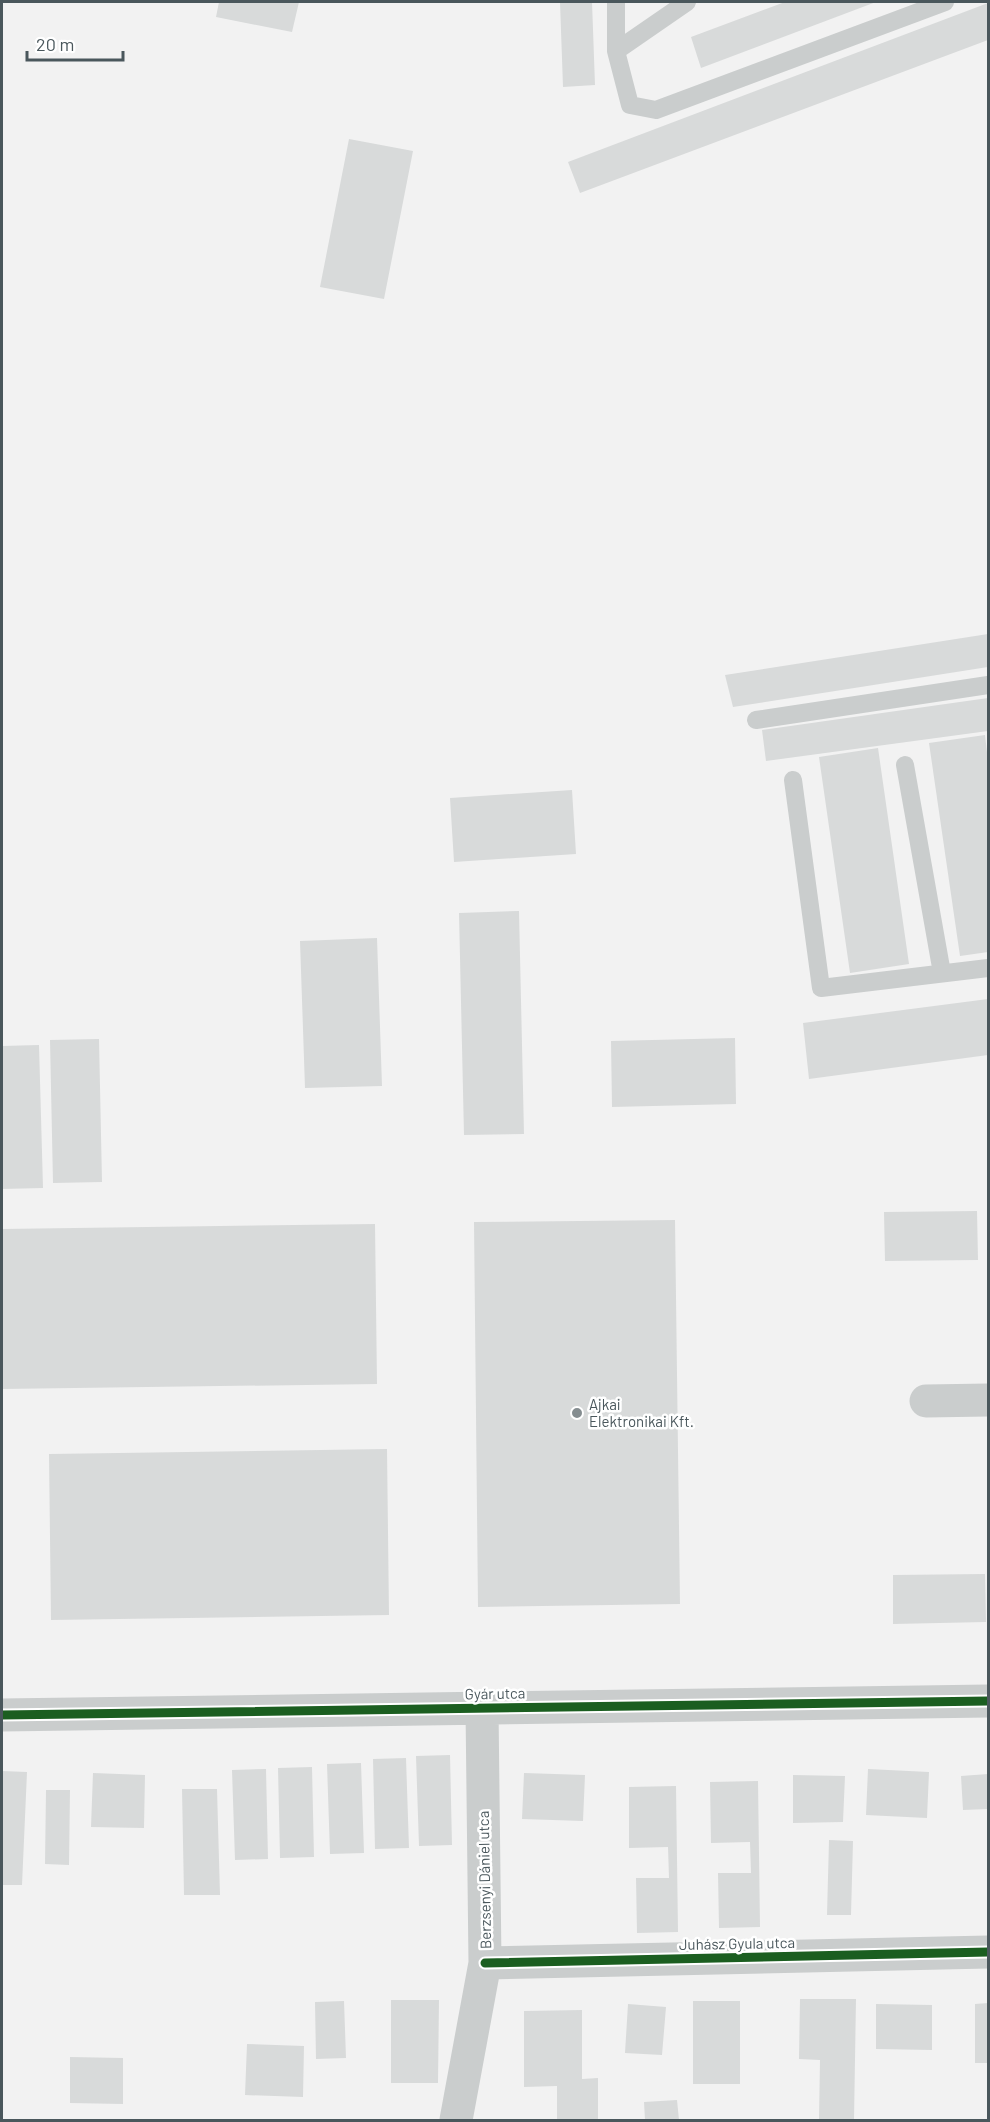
<svg xmlns="http://www.w3.org/2000/svg" width="990" height="2122" viewBox="0 0 990 2122" font-family="Barlow,sans-serif">
<rect width="100%" height="100%" fill="#f2f2f2"/>
<path fill="#d8dada" d="M219,2H299L292,32L216,17Z
M560,2H592L595,85L563,87Z
M785,2H876L701,68L691,37Z
M988,3V40L580,193L568,162Z
M349,139L413,151L384,299L320,287Z
M988,634V667L733,707L725,675Z
M988,698V731L766,761L762,730Z
M985,735L988,761V952L960,956L929,743Z
M878,748L909,964L850,973L819,757Z
M572,790L576,854L454,862L450,798Z
M519,911L524,1134L464,1135L459,913Z
M377,938L382,1086L305,1088L300,941Z
M988,999V1055L809,1079L803,1023Z
M735,1038L736,1104L612,1107L611,1041Z
M99,1039L102,1182L53,1183L50,1040Z
M39,1045L43,1188L2,1189V1046Z
M977,1211L978,1260L885,1261L884,1212Z
M675,1220L680,1604L478,1607L474,1222Z
M375,1224L377,1384L2,1389V1229Z
M387,1449L389,1615L51,1620L49,1454Z
M985,1574L986,1622L893,1624V1575Z
M450,1755L452,1845L419,1846L416,1756Z
M406,1758L409,1848L375,1849L373,1759Z
M361,1763L364,1853L330,1854L327,1764Z
M312,1767L314,1857L280,1858L278,1768Z
M266,1769L268,1859L235,1860L232,1770Z
M868,1769L929,1772L927,1818L866,1815Z
M2,1771L27,1772L22,1885H2Z
M93,1773L145,1775L144,1828L91,1827Z
M524,1773L585,1775L583,1821L522,1819Z
M988,1774V1809L963,1810L961,1776Z
M793,1775L845,1776L843,1822L793,1823Z
M758,1781L760,1927L719,1928L718,1873H751L750,1842L711,1843L710,1782Z
M676,1786L678,1932L637,1933L636,1878H669L668,1847L629,1848V1787Z
M182,1789H217L220,1895H184Z
M46,1790H70L69,1865L45,1864Z
M829,1840L853,1841L851,1915H827Z
M800,1999H856L854,2120H819L820,2060L799,2059Z
M391,2000H439L438,2083H391Z
M344,2001L346,2058L316,2059L315,2002Z
M693,2001H740V2084H693Z
M988,2003V2063H975V2004Z
M628,2004L666,2007L662,2055L625,2053Z
M876,2004L932,2005V2050L876,2049Z
M582,2010V2079L598,2078V2120H557V2086L524,2087V2011Z
M247,2044L304,2046L303,2097L245,2095Z
M70,2057L123,2058V2104L70,2103Z
M677,2100L679,2120H645L644,2102Z"/>
<g fill="none" stroke-linecap="round" stroke-linejoin="round">
<path stroke="#cacdcd" stroke-width="18" d="M616,2V51L630,105L656,110L945,2
M616,51L687,2
M756,720L988,685
M905,765L942,973
M793,780L821,988L988,968"/>
<path stroke="#cacdcd" stroke-width="33" d="M926,1401L988,1400
M2,1715L988,1701
M485,1963L988,1952
M456,2120L485,1963L482,1708"/>
<g stroke="#fff" stroke-width="13">
<path id="cycleway" d="M2,1715L988,1701
M485,1963L988,1952"/>
</g>
<use href="#cycleway" stroke="#1b5e20" stroke-width="9"/>
</g>
<circle fill="#858d90" stroke="#fff" stroke-width="2" cx="577" cy="1413" r="6"/>
<g text-anchor="middle" dominant-baseline="central" stroke-width="5" stroke-linejoin="round" paint-order="stroke">
<g font-size="15" fill="#4a575c" stroke="#fff" text-anchor="start">
<text x="589" y="1404">Ajkai<tspan x="589" dy="17">Elektronikai Kft.</tspan></text>
</g>
<g font-size="15" fill="#4a575c" stroke="#fff">
<text transform="translate(495 1693) rotate(-1)">Gyár utca</text>
<text transform="translate(484 1880) rotate(-91)">Berzsenyi Dániel utca</text>
<text transform="translate(737 1943) rotate(-1)">Juhász Gyula utca</text>
</g>
</g>
<rect width="990" height="2122" fill="none" stroke="#4a575c" stroke-width="6"/>
<path d="M27 51v9h96v-9" fill="none" stroke="#4a575c" stroke-width="3"/>
<text x="36" y="51" font-size="18" fill="#4a575c" stroke="#ffffff" stroke-width="4.5" paint-order="stroke">20 m</text>
</svg>
